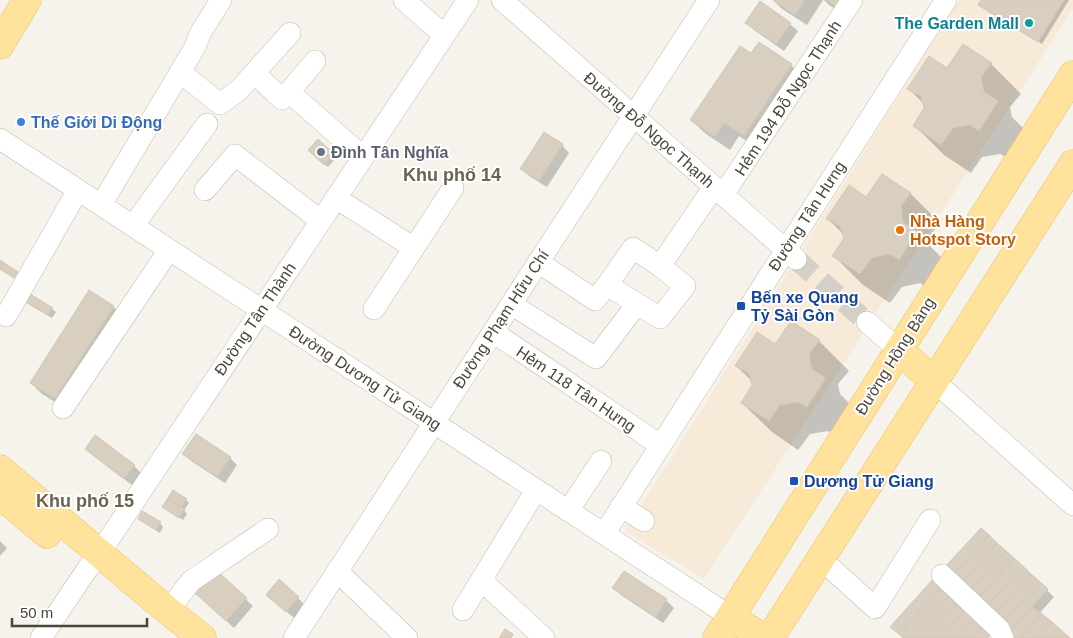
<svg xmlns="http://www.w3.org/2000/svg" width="1073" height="638" viewBox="0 0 1073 638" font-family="Arial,sans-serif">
<rect width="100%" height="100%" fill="#f6f3ec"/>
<path fill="#f7ead8" d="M959,0H1073V9L704,579L625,531Z"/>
<path fill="#0003" d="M773,0H823L807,25L782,9Z
M824,0H863L851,19L829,5Z
M982,0H1069L1042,44L983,8L980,5Z
M761,3L790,24L798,31L784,51L754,30L747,23Z
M759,44L791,65L806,80L759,149L739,136L730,150L706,134L691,120L751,55Z
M963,46L991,64L1021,94L1010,107L1012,117L1027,132L1009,159L1000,154L982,157L971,173L944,155L915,126L926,109L925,105L909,89L947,69Z
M545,134L562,145L569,153L547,187L529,176L522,169Z
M318,141L336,158L328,167L310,150Z
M883,176L911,194L940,223L930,236L931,247L946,262L929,289L920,283L902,287L890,303L863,285L834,256L845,238L844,235L828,219L867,199Z
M24,300L52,309L56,312L52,318L27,303Z
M114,307L124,318L66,409L42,394L31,383Z
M791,323L819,341L849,371L838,384L840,394L854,408L837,436L828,431L810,434L798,450L772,432L742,403L754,385L753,382L736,366L775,346Z
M86,448L134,466L141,473L132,485L94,456Z
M184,453L230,458L237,465L225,483L191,461Z
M186,500L189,503L184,510L187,514L183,520L167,510Z
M139,519L160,523L163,527L160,533Z
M0,541L7,548L0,556Z
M216,572L253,606L234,628L204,600Z
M624,573L666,600L674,608L663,623L621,595L614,588Z
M953,575L1047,590L1054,597L1039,614L1068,638L1012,630Z
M298,598L305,605L294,618L275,602Z"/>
<path fill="#d8cfc1" stroke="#d3c7b4" d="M773,0H805L795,15Z
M826,0H845L840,9Z
M981,0H1064L1038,42L978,5Z
M760,1L791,23L776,44L745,23Z
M759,42L792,64L744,136L724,123L715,137L690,120L740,46L751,53Z
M963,44L992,63L981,77L984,92L998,101L979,131L970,125L953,128L941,145L913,126L924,108L921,96L907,89L929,56L947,68Z
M544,132L563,144L539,181L520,169Z
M318,139L334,154L324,165L308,150Z
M882,174L911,193L901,206L903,222L917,231L899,260L889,254L872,258L860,274L832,256L844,238L840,226L826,219L849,185L866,197Z
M0,260L18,272L14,278L0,269Z
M89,290L114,306L55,399L30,383Z
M27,292L53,308L48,315L22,300Z
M791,321L820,340L809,354L812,369L826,378L807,407L798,402L780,405L769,421L741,403L752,385L749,373L735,366L757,332L775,344Z
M196,434L231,457L217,477L182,454Z
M95,435L135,465L124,479L85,449Z
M173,490L187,499L181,507L168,498Z
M168,498L185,509L179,518L162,507Z
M142,511L161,522L156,530L138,519Z
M981,528L989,535L953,575L944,568Z
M989,535L997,543L961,583L953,575Z
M997,543L1006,551L969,591L961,583Z
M1006,551L1014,558L977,599L969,591Z
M1014,558L1023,566L986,607L977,599Z
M1023,566L1031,574L994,614L986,607Z
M216,570L247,598L226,621L195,593Z
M624,571L667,599L656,617L612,588Z
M1031,574L1039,581L1003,622L994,614Z
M934,578L943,586L899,634L890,627Z
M279,579L299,597L286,612L266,595Z
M1039,581L1048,589L1011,630L1003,622Z
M943,586L951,594L910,638H903L899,634Z
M951,594L959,601L926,638H910Z
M959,601L967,609L941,638H926Z
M1032,606L1042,614L1021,638H1008L1006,636Z
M967,609L976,617L957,638H941Z
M1042,614L1052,622L1038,638H1021Z
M976,617L984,625L972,638H957Z
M1052,622L1061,630L1055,638H1038Z
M984,625L992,633L988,638H972Z
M505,629L513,634L511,638H499Z
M1061,630L1070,638H1055Z"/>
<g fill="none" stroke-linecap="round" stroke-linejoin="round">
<path stroke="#d4d0c8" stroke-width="21" stroke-dasharray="21 11" stroke-linecap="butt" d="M797,260L867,322"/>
<g stroke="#c2bbae" stroke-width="22">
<path id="minor" d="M404,0L444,35
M502,0L796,259
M180,72L220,104L239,90L290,33
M254,73L282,99L289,92L363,157
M289,92L315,61
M0,139L731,617
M205,190L235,155L321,221
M723,195L852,0
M336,198L414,248
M101,205L195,47L201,32L221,0
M133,226L207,124
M633,248L660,266L685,286L660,318L607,285Z
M538,262L595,300L607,285
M660,266L714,187
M511,304L596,358L637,304
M374,309L453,188
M6,316L78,190
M867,322L900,351
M493,332L660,445
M934,381L1073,505
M63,408L169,250
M621,506L644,521
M568,511L601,461
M604,534L946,0
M821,559L875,608L930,520
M337,571L407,638
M942,575L999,629L1003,638
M481,580L544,638
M463,610L536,490
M168,611L191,581L268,529
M41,638L88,568L99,554L115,530L468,0
M294,638L709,0"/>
</g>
<g stroke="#e6c16a" stroke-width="29">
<path id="major" d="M0,45L27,0
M900,351L934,381
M0,469L156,601L202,638
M0,495L47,534
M731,617L763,638
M717,638L1073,75
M770,638L1073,164"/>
</g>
<use href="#minor" stroke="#fff" stroke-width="21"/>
<use href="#major" stroke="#ffe39c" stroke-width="28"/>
</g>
<circle fill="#0f9aa8" stroke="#fff" stroke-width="2" cx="1029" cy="23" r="5"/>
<circle fill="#3f7fe0" stroke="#fff" stroke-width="2" cx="21" cy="122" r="5"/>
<circle fill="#6b7280" stroke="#fff" stroke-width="2" cx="321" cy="152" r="5"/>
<circle fill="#e8710a" stroke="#fff" stroke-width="2" cx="900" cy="230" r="5"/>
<g fill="#1a4fb4" stroke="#fff" stroke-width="2">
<rect x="736" y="301" width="10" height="10" rx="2.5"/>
<rect x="789" y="476" width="10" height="10" rx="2.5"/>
</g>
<g text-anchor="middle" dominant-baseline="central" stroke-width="4" stroke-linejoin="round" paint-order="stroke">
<g font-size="16" font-weight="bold" fill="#0d838f" stroke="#fff" text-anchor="end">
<text x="1019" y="23">The Garden Mall</text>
</g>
<g font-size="16" fill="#4b4439" stroke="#fff">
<text transform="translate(788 98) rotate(-57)">Hẻm 194 Đỗ Ngọc Thạnh</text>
<text transform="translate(649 130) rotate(41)">Đường Đỗ Ngọc Thạnh</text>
<text transform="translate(807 216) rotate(-57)">Đường Tân Hưng</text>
<text transform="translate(255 319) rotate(-56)">Đường Tân Thành</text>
<text transform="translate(501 319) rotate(-57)">Đường Phạm Hữu Chí</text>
<text transform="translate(895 356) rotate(-58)">Đường Hồng Bàng</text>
<text transform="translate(365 378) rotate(33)">Đường Dương Tử Giang</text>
<text transform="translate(576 389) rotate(34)">Hẻm 118 Tân Hưng</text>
</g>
<g font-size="16" font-weight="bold" fill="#366cbe" stroke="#fff" text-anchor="start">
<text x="31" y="122">Thế Giới Di Động</text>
</g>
<g font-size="16" font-weight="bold" fill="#5b616d" stroke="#fff" text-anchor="start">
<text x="331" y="152">Đình Tân Nghĩa</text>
</g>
<g font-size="16" font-weight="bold" fill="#c56008" stroke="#fff" text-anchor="start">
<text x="910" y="221">Nhà Hàng<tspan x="910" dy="18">Hotspot Story</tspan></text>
</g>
<g font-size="16" font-weight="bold" fill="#164399" stroke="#fff" text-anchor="start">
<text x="751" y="297">Bến xe Quang<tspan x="751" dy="18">Tỷ Sài Gòn</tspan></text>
<text x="804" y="481">Dương Tử Giang</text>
</g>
<g font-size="18" font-weight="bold" fill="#6e6250" stroke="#fff">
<text x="452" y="175">Khu phố 14</text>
<text x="85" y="501">Khu phố 15</text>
</g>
</g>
<path d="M12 618v8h135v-8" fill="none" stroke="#4b4439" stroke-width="2.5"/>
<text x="20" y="618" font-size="15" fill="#4b4439" stroke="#ffffff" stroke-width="4" paint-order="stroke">50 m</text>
</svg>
